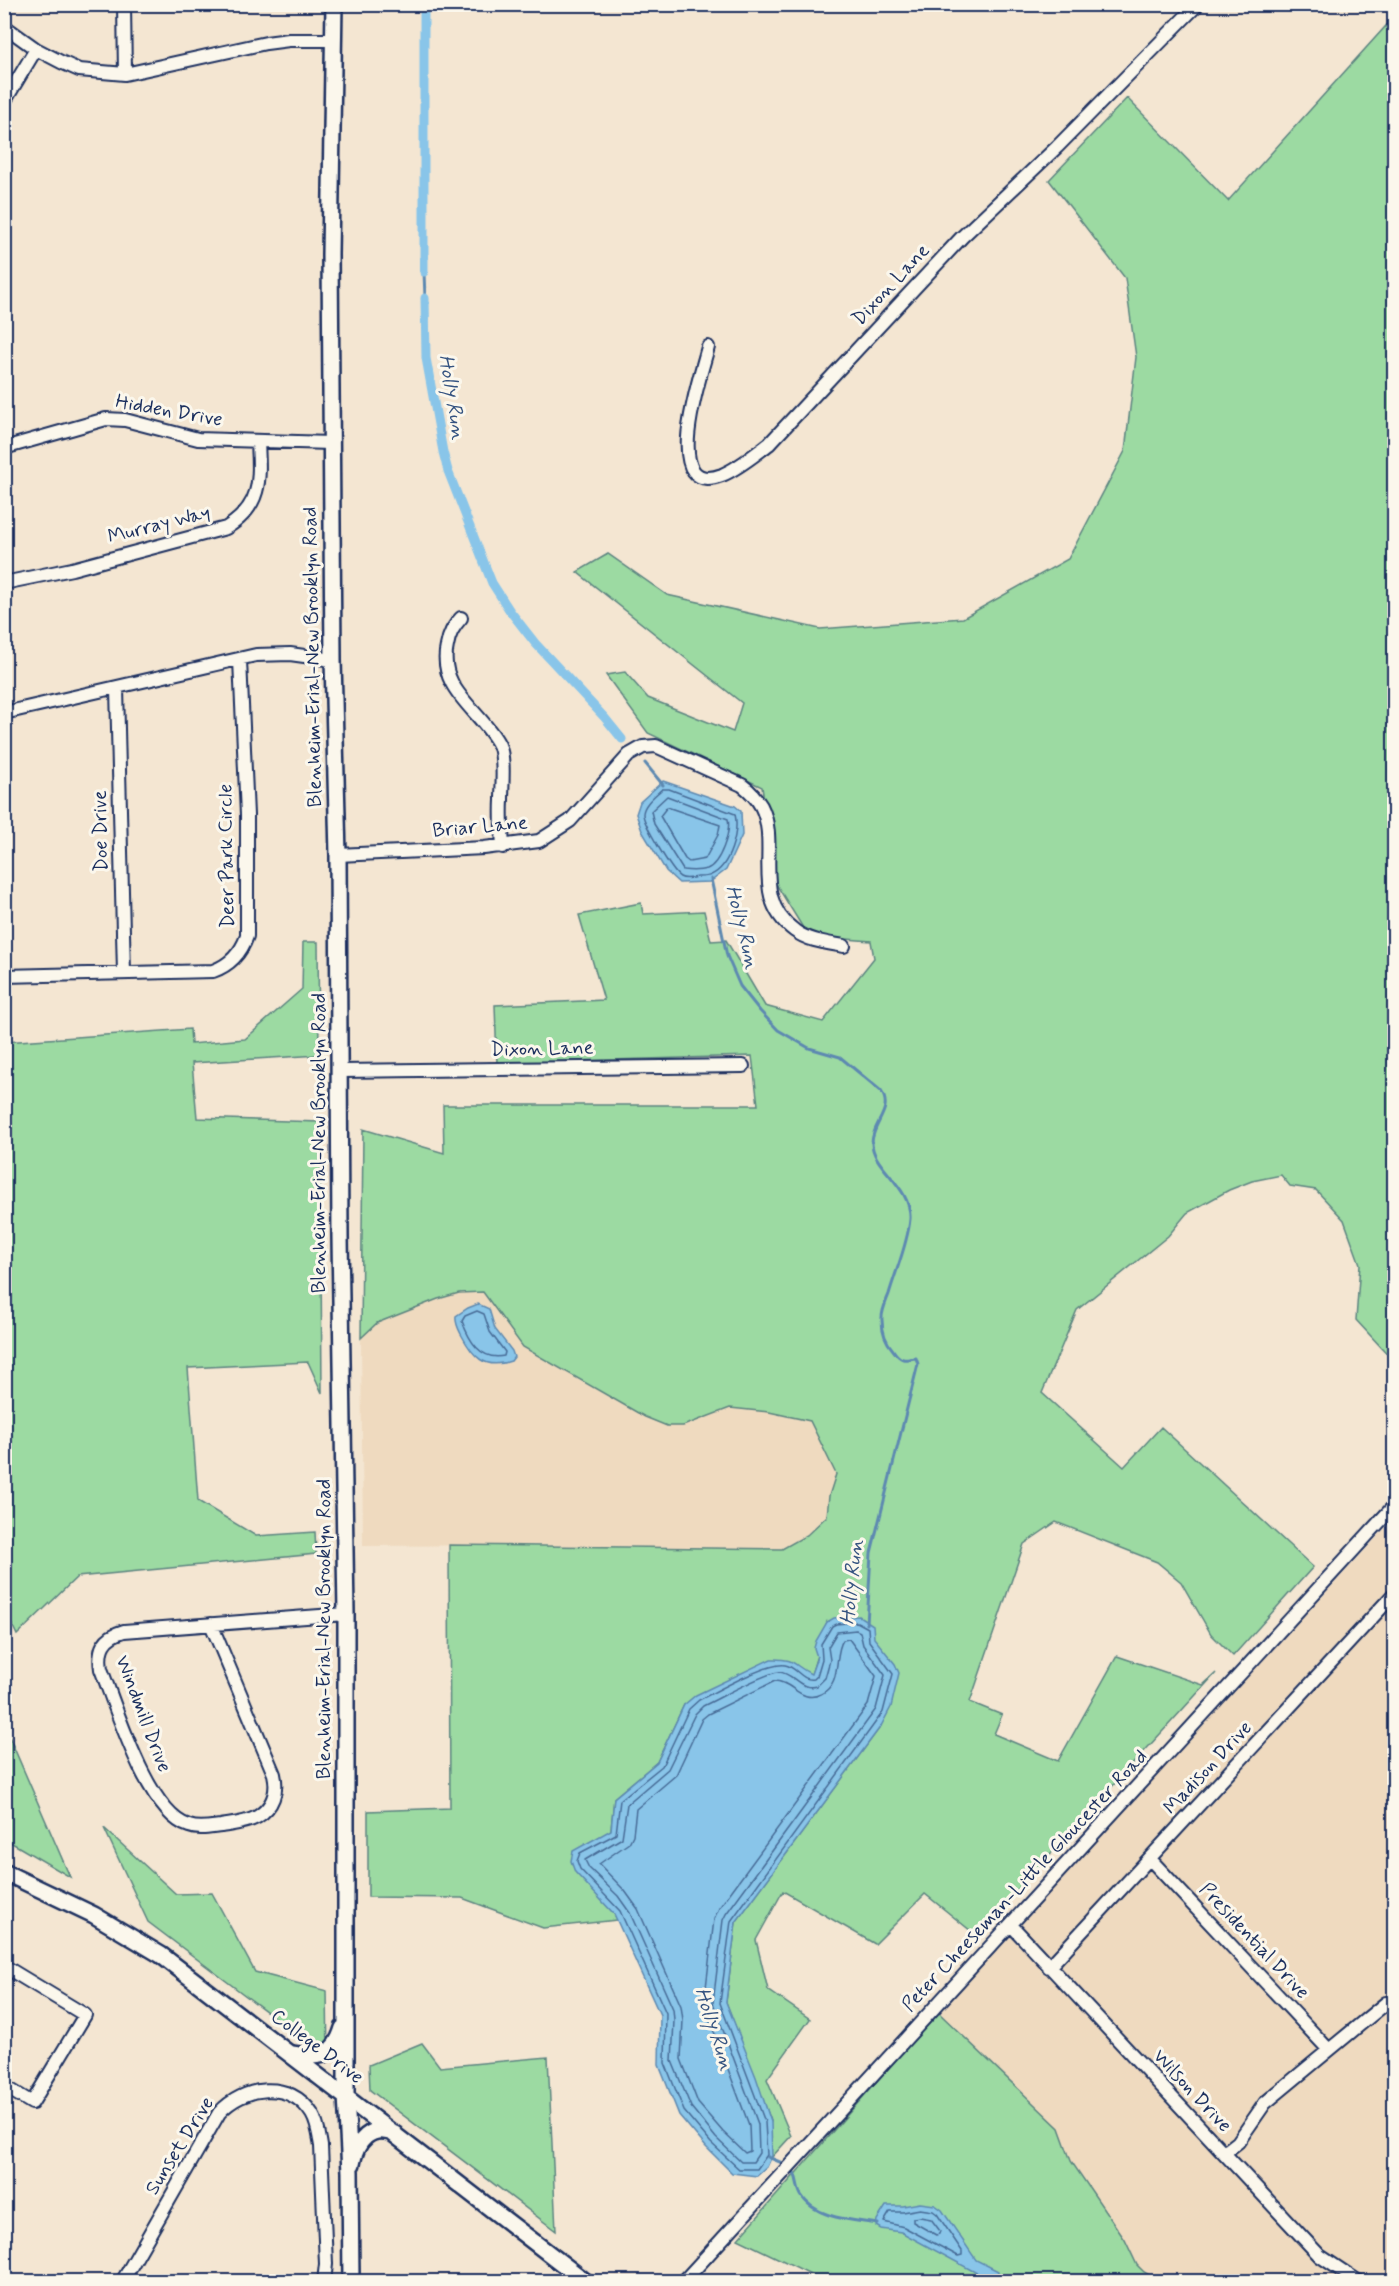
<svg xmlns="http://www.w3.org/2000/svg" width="1399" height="2286" viewBox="0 0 1399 2286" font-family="Mynerve,sans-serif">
<rect width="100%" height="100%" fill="#f4e6d2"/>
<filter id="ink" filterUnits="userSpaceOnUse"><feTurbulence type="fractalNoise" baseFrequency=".0167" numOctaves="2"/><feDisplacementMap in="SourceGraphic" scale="12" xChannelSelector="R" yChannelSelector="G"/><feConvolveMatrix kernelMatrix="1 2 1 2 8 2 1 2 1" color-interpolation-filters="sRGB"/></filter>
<g filter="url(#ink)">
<path fill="#efdabf" d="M483,1292L523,1347L684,1426L730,1408L769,1412L810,1420L836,1474L829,1496L827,1516L807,1535L782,1549L509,1545L363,1546L361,1338L376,1323L438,1299L459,1293Z
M1394,1519V2281H1348L1338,2276L1334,2282H1160L1144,2272L1136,2265L1125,2240L1071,2161L1059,2128L938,2012Z"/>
<path fill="#9cdaa2" stroke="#5c8480" stroke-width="1.5" d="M1394,17V1361L1356,1320L1360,1264L1344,1220L1316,1190L1290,1186L1281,1175L1252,1181L1229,1190L1187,1213L1168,1236L1077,1310L1042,1393L1124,1467L1161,1427L1313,1567L1233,1656L1211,1634L1181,1582L1157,1562L1056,1522L1024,1544L970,1702L1002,1715L994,1734L1058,1761L1117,1656L1203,1685L1216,1673L976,1935L925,1894L875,1944L783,1891L756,1940L768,1990L810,2019L767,2079L791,2136L761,2169L771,2121L726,2002L736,1922L881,1726L827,1622L811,1675L684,1705L657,1762L614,1798L611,1830L614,1914L618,1920L543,1928L462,1898L368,1897V1811L450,1808L449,1545L782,1549L807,1535L827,1516L829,1496L836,1474L810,1421L769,1412L730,1408L683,1426H667L645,1417L523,1347L483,1292L459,1293L438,1299L377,1323L361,1338L363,1129L444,1153L443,1105H758L752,1056L497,1063L495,1005L604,1000L579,915L641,903L643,914L704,911L711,941L726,940L765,1006L823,1022L874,958L871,941L808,936L776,884L762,787L648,733L606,675L625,672L648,698L733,732L742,703L577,572L608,554L667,595L820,629L963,618L1068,559L1125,451L1136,357L1125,278L1049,180L1127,98L1228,201Z
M303,942H318L319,1055L192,1063L197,1118L320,1122L322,1393L308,1362L188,1368L198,1501L256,1536L315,1532L316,1554L77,1577L17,1635L4,1608L5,1042L190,1029L191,1044L245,1039L302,989Z
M4,1727H5L70,1877L5,1839Z
M104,1828L176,1894L212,1893L255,1972L327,1991L328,2058L148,1922Z
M938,2012L1059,2128L1071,2161L1125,2240L1137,2265L1144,2272L1160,2281H825L738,2239Z
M422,2043L440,2067L548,2057L556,2231L370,2090L369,2065Z"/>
<path fill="#89c5e9" stroke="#5d89b1" stroke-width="1.5" d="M663,781L735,806L741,811L742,835L726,870L710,882L679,883L666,871L642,831L636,814L640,802Z
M478,1304L489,1309L495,1329L512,1351L514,1357L511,1361C484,1370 473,1357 461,1334C458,1328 455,1323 456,1316L468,1308Z
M859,1616L873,1625L874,1638L895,1664L899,1673L891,1707L881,1726L736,1922L726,2002L756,2077L771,2122L772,2156L767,2167L757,2176L732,2173L706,2147L679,2115L659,2065L660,2015L614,1914L575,1872L571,1861L573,1851L611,1830L614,1798L657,1762L684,1705L696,1695L771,1659C795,1658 793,1665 811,1674L817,1657L814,1648L816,1641L827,1622L834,1618Z
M920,2203L935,2205L942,2210L976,2260L998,2271L997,2278H986L901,2232L881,2229L876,2226L877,2220L886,2206H903Z"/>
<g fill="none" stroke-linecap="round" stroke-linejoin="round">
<path stroke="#476b96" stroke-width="1.5" d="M662,789H669L735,814C739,832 730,867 711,875C708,877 702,877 698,877C692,878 685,880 680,877C672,872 643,823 643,814C643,804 656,795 662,789Z
M667,796L728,819C731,832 720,864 707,869C700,871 690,871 683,870L654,824L651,811Z
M667,807L720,825L718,835L705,859L689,862L685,859L660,816Z
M477,1311L484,1314L490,1332L505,1352L504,1356C480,1361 469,1340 462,1321L465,1316Z
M857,1622L868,1628L869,1641L893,1674L883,1712L731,1921L720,2003L765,2122L767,2155L757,2169H739L711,2143L684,2111L665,2063L666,2013L620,1911L580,1869L577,1861L580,1853L616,1834L620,1800L662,1766L689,1709L699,1700C717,1691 768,1662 785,1665C797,1667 801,1681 814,1679L817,1676L822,1659L821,1644L832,1626L836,1624Z
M856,1630L860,1632L863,1645L885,1675L876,1709L726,1914L723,1920L713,2003L758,2124L759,2153L753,2162H741L716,2138L691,2107L672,2061L674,2020L673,2009L630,1913L618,1896L589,1868L585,1860L622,1838L627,1804L668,1769L695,1714L703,1706C718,1699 766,1672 779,1672C794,1673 800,1691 817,1686L825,1678L830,1660L828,1647L837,1632Z
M849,1639L876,1676L868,1705L719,1908L714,1919L704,2005L749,2125L750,2151L745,2153L723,2132L698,2103L681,2059L683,2020L681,2006L638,1909L625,1891L599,1864L629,1843L633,1835L636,1809L676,1775L702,1719L708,1714L775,1681C792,1681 801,1704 821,1694C843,1683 833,1655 843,1640Z
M920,2209L933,2211L937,2214L962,2251V2255L958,2256L904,2227L884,2222L890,2212H903Z
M920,2217L931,2219L940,2231L939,2234L936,2235L913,2222V2218Z"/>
<path stroke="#5d89b1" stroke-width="3" d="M424,272L425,298
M645,763L663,785
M711,879L727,956L740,986L760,1011L778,1030L809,1048L840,1057L881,1091C894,1110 873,1122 872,1142C871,1167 912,1186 910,1219C908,1243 896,1270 889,1294C886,1302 881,1312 882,1320C882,1331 886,1342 893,1350C895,1353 899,1358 903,1359C907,1360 911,1358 916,1358L918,1364L871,1553L867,1624
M768,2157L787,2165
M792,2169C798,2177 796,2186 801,2195C815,2219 854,2220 878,2224
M995,2276L1016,2278L1022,2282"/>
<path stroke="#89c5e9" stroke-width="9" d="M424,272V4
M425,298L426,358L443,452L448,471L492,583L510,611L535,643L605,718L622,739"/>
<g stroke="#1b2f5e" stroke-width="16">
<path id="minor" d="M124,4L125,74
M4,26L36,49L61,62L79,70L125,74L266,43L289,40H333
M6,99L36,49
M708,347C702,371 658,499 722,475C739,468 754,455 769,444L962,237L1057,147L1198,4
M4,448L106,419L125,420L198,439L331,443
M4,583L72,569L226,528C262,506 260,480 258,442
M461,618C453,627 449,634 447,646C437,690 482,711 499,745C505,758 502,786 502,800C501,816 502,831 503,847
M117,688L124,973
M4,713L256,655L290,654L333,660
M338,855L484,848L539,841L570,821L629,755L643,747L656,746L742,785C750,791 756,797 761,806C781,845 749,898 795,931C808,941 828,943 844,946
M4,976L213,971C230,965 241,953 247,936V815L240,660
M341,1071L743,1066
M211,1624L274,1774C278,1791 273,1807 257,1817C246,1823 233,1824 221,1826C211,1827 199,1830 189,1826C148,1814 116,1707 101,1669C98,1649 103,1637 124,1631L346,1614
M1150,1859L1329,2050
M1011,1925L1320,2256L1359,2282
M4,1966L85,2015L32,2103L4,2086
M1049,1967L1394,1594
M1224,2153L1238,2142L1265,2103L1386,2003
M122,2282L219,2113C243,2086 290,2079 312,2114C318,2124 319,2135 321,2146L326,2264L324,2282
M683,2282L1394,1506"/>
</g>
<g stroke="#1b2f5e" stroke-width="20">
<path id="major" d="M334,4L330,254L333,660L338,855L340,1237L346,1614V2095L350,2172L351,2282
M4,1872L94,1915L161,1955L586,2282
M292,2054C319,2058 334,2058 343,2028
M352,2164C356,2141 371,2123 395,2134"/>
</g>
<use href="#minor" stroke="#fbf7ec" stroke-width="12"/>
<use href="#major" stroke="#fbf7ec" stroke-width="15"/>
</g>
</g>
<g text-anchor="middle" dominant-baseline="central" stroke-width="6" stroke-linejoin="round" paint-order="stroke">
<g font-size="20" fill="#1b2f5e" stroke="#fbf7ec">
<text transform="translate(891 285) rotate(-47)">Dixon Lane</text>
<text transform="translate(169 411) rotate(10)">Hidden Drive</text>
<text transform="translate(159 525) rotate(-14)">Murray Way</text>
<text transform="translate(313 657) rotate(-91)">Blenheim-Erial-New Brooklyn Road</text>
<text transform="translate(480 827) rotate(-5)">Briar Lane</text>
<text transform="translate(101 831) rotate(-91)">Doe Drive</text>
<text transform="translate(227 856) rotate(-91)">Deer Park Circle</text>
<text transform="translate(542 1049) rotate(-1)">Dixon Lane</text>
<text transform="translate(319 1143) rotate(-90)">Blenheim-Erial-New Brooklyn Road</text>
<text transform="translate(324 1629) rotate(-90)">Blenheim-Erial-New Brooklyn Road</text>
<text transform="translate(143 1714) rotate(69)">Windmill Drive</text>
<text transform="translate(1208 1768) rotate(-47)">Madison Drive</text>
<text transform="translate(1025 1881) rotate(-47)">Peter Cheeseman-Little Gloucester Road</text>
<text transform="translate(1254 1941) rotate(47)">Presidential Drive</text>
<text transform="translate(317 2047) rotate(37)">College Drive</text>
<text transform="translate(1192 2091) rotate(47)">Wilson Drive</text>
<text transform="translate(180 2146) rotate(-58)">Sunset Drive</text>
</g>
<g font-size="21" font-style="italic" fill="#365481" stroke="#fbf7ec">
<text transform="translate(452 397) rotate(81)">Holly Run</text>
<text transform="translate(742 927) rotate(76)">Holly Run</text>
<text transform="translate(852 1582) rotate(-84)">Holly Run</text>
<text transform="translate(714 2029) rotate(72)">Holly Run</text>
</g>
</g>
<rect width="1399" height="2286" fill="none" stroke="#fbf7ec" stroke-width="24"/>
<rect x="12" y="12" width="1375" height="2262" fill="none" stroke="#1b2f5e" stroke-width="2" filter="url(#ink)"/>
</svg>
